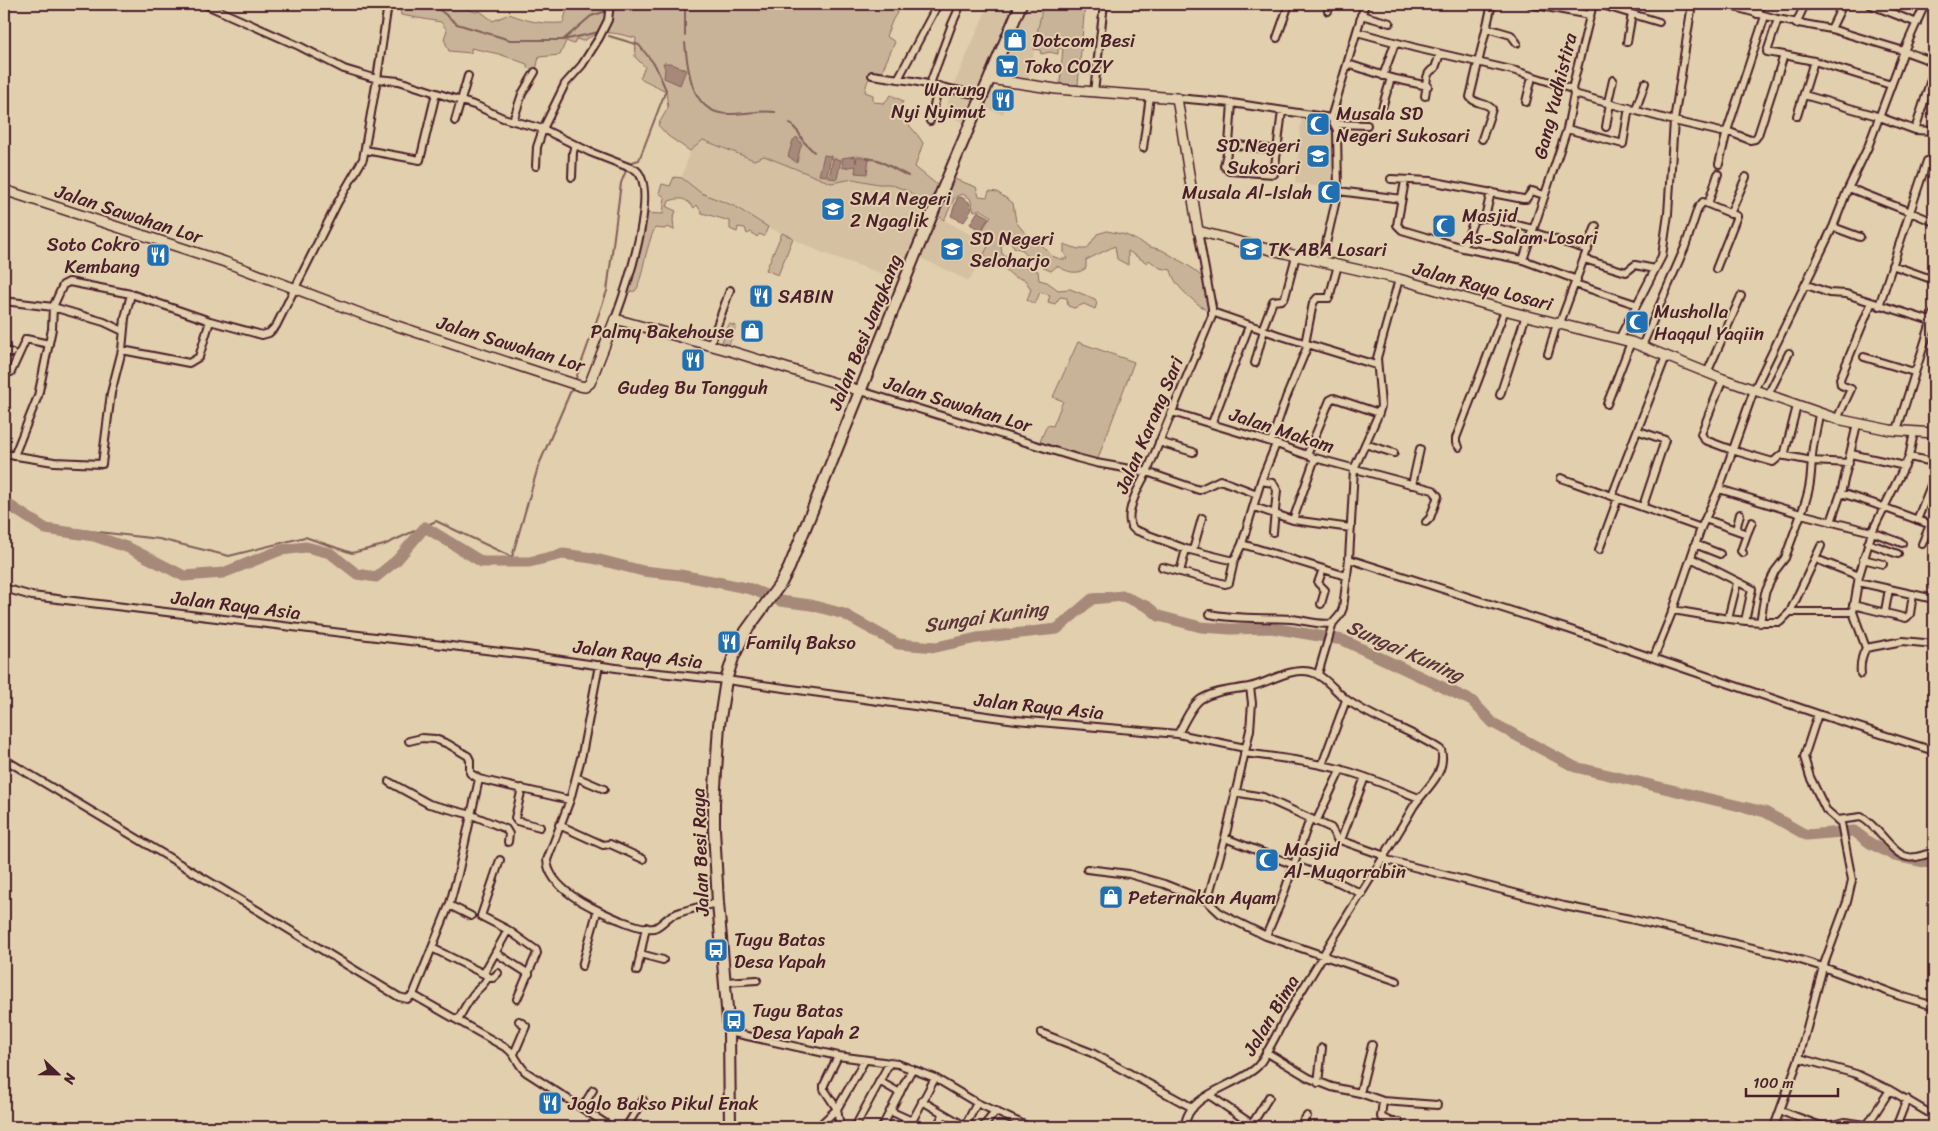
<svg xmlns="http://www.w3.org/2000/svg" width="1938" height="1131" viewBox="0 0 1938 1131" font-family="Sriracha,sans-serif">
<rect width="100%" height="100%" fill="#e2cfad"/>
<filter id="ink" filterUnits="userSpaceOnUse"><feTurbulence type="fractalNoise" baseFrequency=".02" numOctaves="2"/><feDisplacementMap in="SourceGraphic" scale="10" xChannelSelector="R" yChannelSelector="G"/><feConvolveMatrix kernelMatrix="1 2 1 2 8 2 1 2 1" color-interpolation-filters="sRGB"/></filter>
<g filter="url(#ink)">
<path fill="#d5c0a2" d="M989,4H1042L1028,86L990,79L986,89L1009,98L1003,114L979,106L971,125L944,115L952,89Z
M1302,114L1334,122L1340,130L1335,189L1295,183Z
M702,140L754,160L763,156L831,183L853,179L878,184H890L910,192L929,212L900,280L823,253L768,227L734,206L701,193L682,178L690,151Z
M933,212L944,220L989,245L969,281L915,255Z"/>
<path fill="#c9b398" stroke="#8a6962" d="M399,4H466L465,8L475,12L480,11L493,21L509,14C531,22 539,24 563,23L568,6L571,4H903L893,19L886,36L895,42L881,73C868,76 867,80 865,92L873,95V102L884,103L891,95L903,101L898,112C906,123 916,131 923,143L915,167L941,188L949,177L976,187L979,196L987,197L989,191L997,192L1013,203L1016,222L1025,233L1043,246L1052,256L1060,259H1067L1064,252V244L1078,249H1087L1097,234L1107,231L1126,235L1150,247L1162,250L1189,266L1207,281L1217,304L1211,314C1196,302 1175,289 1171,270L1160,268L1149,260L1147,263L1128,251V265L1117,259L1115,246L1086,260V268C1076,276 1066,271 1057,266L1051,271L1044,268L1045,263L1038,257L1028,258L1023,250L1014,247L1007,237L1001,246L1002,254L1013,258L1014,264L1022,263L1026,267L1038,271L1039,280L1047,282L1058,290L1070,289L1095,299L1097,303L1095,309L1084,304L1074,308L1068,306L1067,298L1060,297L1055,304L1048,302L1050,295L1040,292L1035,304L1027,300L1031,289L1025,280L1014,277L1004,268H996L997,261H991L984,254L989,245L981,240V232L991,216L980,209L974,211L970,198L962,194L955,197L944,220L933,212H929L910,192L890,184H878L853,179L831,183L764,156L754,160L703,140L690,151L668,136L658,125L668,108L666,91L640,78L645,67L635,57L636,38C613,33 604,28 583,41L576,39L574,44L566,41L560,55L539,57L536,70L527,68V64L499,54L471,48V53L449,51L444,39L447,30L441,22L401,15Z
M1043,4H1085L1078,85L1060,84L1063,47L1058,49V54L1050,52L1041,54L1040,50L1034,49Z
M674,177L682,178L701,193L734,206L768,227L764,236L759,234L757,237L751,232L747,234L745,228L738,227L737,232L730,229V221L702,213L697,205L694,208C686,198 681,197 669,201L667,207L676,211L673,219L674,230L668,227L664,229L655,228C649,240 645,258 642,272C641,278 638,282 638,287L635,291L625,292L642,213L663,214L665,197L659,193L662,184L670,186Z
M782,233L793,238L778,275L766,270Z
M729,324L736,326L727,350L720,347Z
M1078,342L1134,362L1097,461L1039,444L1047,425L1053,426L1063,401L1053,397Z"/>
<path fill="#a68979" stroke="#815f5a" d="M663,63H670L686,70L680,85L664,78L665,69Z
M797,137L802,145L800,149L797,163L788,156L793,140Z
M824,155L831,156L827,176L819,175Z
M855,156L856,163L857,156L869,158L867,174L855,173L856,166L843,168L842,158Z
M833,158L841,160L837,179L829,178Z
M961,197L969,202L972,209L964,222L951,216L957,198Z
M978,211L989,217L981,231L970,224Z"/>
<g fill="none" stroke-linecap="round" stroke-linejoin="round">
<path stroke="#815f5a" stroke-width="2" d="M424,4L435,6L457,24L510,40H563L599,32
M685,36V4
M563,40L591,16L613,9L645,4
M685,43C688,71 691,114 729,114C745,114 760,110 775,112
M790,123L799,133L803,141L814,152
M867,158L878,160L908,176
M575,381L607,291L621,183L629,163L639,160L666,90L655,65L639,45L609,36
M43,523L47,526L159,539L229,556L305,537L352,553L384,545L436,521L512,557L538,467L572,388"/>
<path stroke="#a68979" stroke-width="11" d="M4,502L46,529L94,536L129,548L184,576L223,573L281,550L306,547L330,553L357,574L376,577L397,560L425,527L482,562H529L563,554L592,558L643,571L680,575L717,582L751,589L780,601L811,605L844,614L898,644L936,647L977,638L1057,629L1092,599L1123,596L1148,607L1159,616L1201,627L1231,629L1272,628L1343,640L1472,701L1493,723L1575,767L1765,812L1806,835L1854,831L1870,843L1895,856L1934,864"/>
<g stroke="#4a1f2b" stroke-width="10">
<path id="street" d="M204,4L299,46L344,69L377,79L388,4
M1530,4L1590,15
M1599,4L1659,22
M1725,4L1777,19L1831,29L1904,51L1934,62
M1869,4L1917,23
M1328,11L1331,4
M1757,14L1761,4
M1361,15L1390,23
M1778,19L1767,52L1784,55
M1796,24L1805,4
M1487,28L1511,35L1517,43
M1831,29L1843,4
M1357,32L1416,48L1516,71L1572,89
M1277,38L1289,4
M1627,42L1632,14
M1348,64L1391,78L1428,86
M872,75L913,81L983,96
M1383,76L1395,43
M898,79L938,4
M930,84L952,24L961,4
M1094,92L1104,4
M1574,94L1674,121L1721,132L1727,131L1750,140L1755,139L1758,135L1784,55L1814,61L1891,85
M1804,95L1874,115L1915,130L1934,131
M1425,96C1428,84 1423,74 1435,68L1440,54
M1177,98L1232,103L1331,118L1337,130L1338,191L1322,261
M1526,102L1532,77
M1608,102L1613,80
M1232,103L1229,144L1224,166L1229,171L1274,174L1282,111
M1382,108L1391,78
M1636,109L1645,83
M1797,116L1814,61
M1331,118L1365,4
M455,121L468,76
M513,121L522,94L535,72
M930,121L939,86
M1336,124L1367,125
M1606,127L1610,103
M1567,129L1623,144L1629,107
M1915,130L1934,70
M1482,139L1492,109C1487,102 1475,105 1470,97L1492,4
M1229,144L1277,150
M1143,148L1150,96
M365,150L420,160L436,93
M1719,164L1727,131L1765,16
M536,166L537,147L543,129L565,84L582,65L599,38L608,20L610,4
M572,177L573,152L575,145
M1391,179L1430,181L1523,199H1526L1532,191L1544,195
M1405,181L1397,225L1402,230L1463,248L1523,260L1577,280
M1849,188L1910,212L1927,161
M1338,191L1402,199
M1708,204L1718,174
M1730,214L1746,177
M1485,217L1533,229
M1833,227L1860,237
M1198,231L1212,308V316L1147,472C1140,484 1120,520 1135,530L1186,549L1234,561
M1532,232L1588,250
M1463,248L1474,220L1485,217L1491,192
M1584,259L1626,272L1635,265L1655,269
M1523,260L1567,129L1574,94L1572,89L1593,4
M1892,265L1934,280
M1575,284L1635,304
M1807,285L1829,293L1846,294L1934,322
M4,301L53,307L63,285L69,282L131,294L210,321L262,335L269,333L276,326L338,202L363,159L377,79L399,81L477,106L503,118L543,129L590,152L636,170C660,190 625,292 615,319
M1879,306L1910,212L1934,222
M1212,312L1278,335L1376,365
M1560,323L1596,226
M1262,330L1273,301L1282,300L1285,297L1296,256
M1619,339L1662,256L1668,214L1674,121L1692,4
M1305,344L1313,303L1317,298H1329L1338,265
M710,345L730,290
M1642,346L1685,247L1698,208L1703,202L1737,216L1716,269
M4,350L12,353
M122,350L189,363L199,357L210,321
M1548,354L1557,323
M1864,357L1914,372
M1255,363L1264,330
M11,372L26,339L49,344
M1707,373L1741,296
M1723,379L1701,434L1705,440L1732,450L1773,462L1781,455L1812,461L1849,463
M861,391L1077,458L1096,463L1147,472L1199,490L1220,480L1257,494
M1500,395L1526,315
M1768,395L1789,353
M1607,404L1631,342
M1172,412L1271,442L1315,458L1433,490L1438,496L1430,518L1426,522
M1819,414C1817,428 1813,442 1812,456C1811,480 1810,491 1801,514L1872,532L1902,543
M1837,419L1851,389L1841,385L1840,379L1871,304
M1212,423L1249,326
M1897,430L1934,313
M1639,431L1665,440L1643,506
M1159,442L1193,452
M1271,442L1286,398L1308,345
M1365,444L1394,453
M1459,447L1456,443V438L1505,310
M4,454L54,462L102,464L111,393L122,350L125,318L131,294
M1851,454L1905,466
M1307,455L1330,400L1334,398L1379,413
M14,456L38,396L52,329L53,307L104,322L123,331
M1784,456L1797,406
M1909,457L1934,462
M1561,478L1701,528
M1261,481L1273,483L1277,490L1273,532
M1412,485L1420,449
M1719,489L1801,514L1785,558L1775,571L1765,593L1760,623
M1841,493L1872,503L1934,526
M1612,496L1666,356
M1254,507L1293,520L1315,458
M1705,519L1747,534L1741,551L1743,553
M1293,520L1351,528
M1917,520L1934,478
M1831,522L1841,493L1857,424
M1736,530L1740,514
M1747,534L1752,522
M1868,543L1898,554
M1242,544L1346,576
M1695,544L1720,554
M1922,544L1930,525
M1193,550L1202,518
M1599,550L1618,498
M1691,558L1752,589L1745,621
M1349,559L1354,469L1379,413L1381,406L1377,358L1399,279
M1816,559L1859,576
M1863,559L1883,564
M1162,567L1225,584L1229,583L1234,561L1242,544L1261,481L1276,444
M1180,572L1186,549
M1858,582L1934,599
M4,588L32,596L527,655L630,670L726,680L1016,720L1178,734C1184,723 1191,706 1201,699C1216,690 1233,690 1249,687C1269,683 1289,667 1311,672C1325,676 1335,691 1347,700C1376,721 1412,730 1441,750C1448,775 1421,792 1412,809C1384,858 1354,904 1325,952C1312,975 1297,997 1284,1020C1276,1036 1268,1052 1258,1066C1239,1086 1186,1093 1185,1127
M1321,604L1325,590L1318,583L1323,569
M1853,605L1906,618L1910,614L1913,594
M1673,610C1709,616 1744,623 1780,622L1790,612L1821,546
M1885,611L1889,589
M1790,612H1853
M1210,614C1238,620 1264,617 1291,619C1305,620 1320,626 1333,623
M1728,619L1737,583
M1866,648L1903,641L1934,644
M1654,657L1673,610L1701,528L1719,489L1754,390L1833,227L1847,191L1868,147L1904,51L1925,4
M599,665L582,754L570,800L547,860C549,890 594,909 617,919C628,923 643,930 654,928C661,926 667,917 673,915C687,909 703,906 718,903
M1318,674L1333,623L1340,615L1343,608L1349,559L1568,629L1818,714L1934,751
M1861,674C1860,665 1862,655 1866,648L1853,612L1859,576L1872,532L1909,457L1914,432
M1250,687L1252,703L1250,730L1225,838L1340,883L1362,894
M1178,734L1245,748
M409,741L422,738L435,739L448,744L468,756L470,760V773L479,779L570,800
M1244,753C1276,757 1308,761 1339,769C1367,776 1393,788 1419,798
M4,759L257,910L399,997L407,999L413,995L508,1049C516,1055 518,1065 526,1072L611,1127
M1322,765L1346,700
M576,777L604,789
M389,782L429,804L472,815L506,829L509,834L508,842
M522,788L515,818L517,821L540,827
M1234,792L1263,797L1331,828L1337,839L1385,856
M1838,820L1861,817C1878,825 1891,854 1908,857C1915,859 1922,855 1928,854
M1316,822L1341,769
M559,825L603,845L610,844L643,859
M1341,840L1365,777
M1383,859L1564,906L1630,919L1787,956L1823,967L1900,996L1934,1006
M500,860L481,916L508,930L536,950L537,953L517,999
M1087,869L1129,874L1164,884L1207,901L1221,914L1266,936L1397,981
M1207,901L1225,838
M449,905L471,916
M1266,936L1280,904L1310,819
M432,948L488,976C486,984 478,988 473,995C467,1003 462,1012 458,1020
M496,953L529,974
M640,954L663,960
M582,966L597,912
M637,971L646,927
M484,973L508,930
M488,977L493,978L498,973
M725,982L757,980
M413,995L450,903L458,874L479,779
M729,1032L838,1056L898,1064L935,1078L977,1103L1029,1127
M1041,1033L1092,1053L1193,1108
M1266,1052L1309,1078L1332,1087L1360,1093L1383,1101L1437,1105
M514,1054L526,1026L519,1021
M838,1056L824,1085V1089L837,1109L840,1127
M1799,1058L1856,1074L1890,1090L1934,1116
M879,1081L900,1093
M1318,1083L1322,1048
M1360,1093L1372,1045
M1209,1095L1256,1127
M922,1101L965,1126L977,1103
M1383,1101L1381,1117L1391,1122H1399
M582,1108L593,1090
M890,1111L912,1121
M1781,1111L1821,1126H1829L1845,1122L1866,1125
M1252,1124L1269,1097
M626,1127L643,1100
M818,1127L837,1109L865,1060
M855,1127L890,1062
M882,1127L912,1069
M909,1127L935,1078
M936,1127L944,1114
M983,1127L996,1111
M1299,1127L1307,1116
M1774,1127L1799,1058L1823,967L1847,902L1852,880L1841,823L1826,810L1810,777L1804,757L1818,714
M1866,1127L1890,1090
M1896,1127L1907,1099"/>
</g>
<g stroke="#4a1f2b" stroke-width="12">
<path id="secondary" d="M990,79L1056,89L1177,98L1198,231L1271,250L1399,279L1512,312L1631,342L1723,379L1837,419L1890,430L1934,433
M4,190L225,262L370,317L580,386L585,387L590,383L615,319L727,350L861,391"/>
</g>
<g stroke="#4a1f2b" stroke-width="14">
<path id="primary" d="M730,1127L729,1032L718,903L714,829V803L719,725L726,680L733,658L746,631L781,583L789,568L915,255L1021,4"/>
</g>
<use href="#street" stroke="#e2cfad" stroke-width="6"/>
<use href="#secondary" stroke="#e2cfad" stroke-width="9"/>
<use href="#primary" stroke="#e2cfad" stroke-width="10"/>
</g>
</g>
<defs>
<g id="shop-square" transform="scale(1.25)"><rect x="-9" y="-9" width="18" height="18" rx="4" fill="#1f6fb2" stroke="#e2cfad"/><path d="M-5-2.5h2.3a2.7 3.5 0 0 1 5.4 0H5L5.5 6h-11ZM-1.5-2.5h3a1.5 2.3 0 0 0-3 0Z" fill="#fff"/></g>
<g id="supermarket-square" transform="scale(1.25)"><rect x="-9" y="-9" width="18" height="18" rx="4" fill="#1f6fb2" stroke="#e2cfad"/><path d="M-6-5.5h2.5l.6 2H6L4.5 2H-2.5L-4.4-4H-6ZM-1.5 3.2a1.3 1.3 0 1 0 .1 0ZM3 3.2a1.3 1.3 0 1 0 .1 0Z" fill="#fff"/></g>
<g id="restaurant-square" transform="scale(1.25)"><rect x="-9" y="-9" width="18" height="18" rx="4" fill="#1f6fb2" stroke="#e2cfad"/><path d="M-5-6h1v4h1v-4h1v4h1v-4h1v5L-1.5 .5V6h-2V.5L-5-1ZM5-6V6H3V1.5H1.5Q1.5-4 5-6Z" fill="#fff"/></g>
<g id="mosque-square" transform="scale(1.25)"><rect x="-9" y="-9" width="18" height="18" rx="4" fill="#1f6fb2" stroke="#e2cfad"/><path d="M3.5-4.9A6 6 0 1 0 3.5 4.9A5 5 0 1 1 3.5-4.9Z" fill="#fff"/></g>
<g id="school-square" transform="scale(1.25)"><rect x="-9" y="-9" width="18" height="18" rx="4" fill="#1f6fb2" stroke="#e2cfad"/><path d="M0-5L7-2L0 1L-7-2ZM-4 1L0 2.5L4 1V4Q0 6-4 4Z" fill="#fff"/></g>
<g id="bus-square" transform="scale(1.25)"><rect x="-9" y="-9" width="18" height="18" rx="4" fill="#1f6fb2" stroke="#e2cfad"/><path d="M-5-6H5V4H4V6H2V4H-2V6H-4V4H-5ZM-3.5-4V0h7V-4ZM-3.5 1.2v1.5H-2V1.2ZM2 1.2v1.5H3.5V1.2Z" fill="#fff"/></g>
</defs>
<g fill-rule="evenodd">
<use href="#shop-square" x="1015" y="40"/>
<use href="#supermarket-square" x="1007" y="66"/>
<use href="#restaurant-square" x="1003" y="100"/>
<use href="#mosque-square" x="1318" y="124"/>
<use href="#school-square" x="1318" y="156"/>
<use href="#mosque-square" x="1329" y="192"/>
<use href="#school-square" x="833" y="209"/>
<use href="#mosque-square" x="1444" y="226"/>
<use href="#school-square" x="952" y="249"/>
<use href="#school-square" x="1251" y="249"/>
<use href="#restaurant-square" x="158" y="255"/>
<use href="#restaurant-square" x="761" y="296"/>
<use href="#mosque-square" x="1637" y="322"/>
<use href="#shop-square" x="752" y="331"/>
<use href="#restaurant-square" x="693" y="360"/>
<use href="#restaurant-square" x="729" y="642"/>
<use href="#mosque-square" x="1267" y="860"/>
<use href="#shop-square" x="1111" y="897"/>
<use href="#bus-square" x="716" y="950"/>
<use href="#bus-square" x="734" y="1021"/>
<use href="#restaurant-square" x="550" y="1103"/>
</g>
<g text-anchor="middle" dominant-baseline="central" stroke-width="4" stroke-linejoin="round" paint-order="stroke">
<g font-size="19" fill="#4a1f2b" stroke="#e2cfad" text-anchor="start">
<text x="1032" y="40">Dotcom Besi</text>
<text x="1024" y="66">Toko COZY</text>
<text x="986" y="89" text-anchor="end">Warung<tspan x="986" dy="22">Nyi Nyimut</tspan></text>
<text x="1336" y="113">Musala SD<tspan x="1336" dy="22">Negeri Sukosari</tspan></text>
<text x="1300" y="145" text-anchor="end">SD Negeri<tspan x="1300" dy="22">Sukosari</tspan></text>
<text x="1312" y="192" text-anchor="end">Musala Al-Islah</text>
<text x="850" y="198">SMA Negeri<tspan x="850" dy="22">2 Ngaglik</tspan></text>
<text x="1462" y="215">Masjid<tspan x="1462" dy="22">As-Salam Losari</tspan></text>
<text x="970" y="238">SD Negeri<tspan x="970" dy="22">Seloharjo</tspan></text>
<text x="140" y="244" text-anchor="end">Soto Cokro<tspan x="140" dy="22">Kembang</tspan></text>
<text x="1268" y="249">TK ABA Losari</text>
<text x="778" y="296">SABIN</text>
<text x="1654" y="311">Musholla<tspan x="1654" dy="22">Haqqul Yaqiin</tspan></text>
<text x="734" y="331" text-anchor="end">Palmy Bakehouse</text>
<text x="693" y="387" text-anchor="middle">Gudeg Bu Tangguh</text>
<text x="746" y="642">Family Bakso</text>
<text x="1284" y="849">Masjid<tspan x="1284" dy="22">Al-Muqorrabin</tspan></text>
<text x="1128" y="897">Peternakan Ayam</text>
<text x="734" y="939">Tugu Batas<tspan x="734" dy="22">Desa Yapah</tspan></text>
<text x="752" y="1010">Tugu Batas<tspan x="752" dy="22">Desa Yapah 2</tspan></text>
<text x="568" y="1103">Joglo Bakso Pikul Enak</text>
</g>
<g font-size="19" fill="#4a1f2b" stroke="#e2cfad">
<text transform="translate(1555 96) rotate(-76)">Gang Yudhistira</text>
<text transform="translate(129 214) rotate(18)">Jalan Sawahan Lor</text>
<text transform="translate(1483 286) rotate(15)">Jalan Raya Losari</text>
<text transform="translate(865 332) rotate(-68)">Jalan Besi Jangkang</text>
<text transform="translate(511 344) rotate(17)">Jalan Sawahan Lor</text>
<text transform="translate(958 404) rotate(17)">Jalan Sawahan Lor</text>
<text transform="translate(1149 425) rotate(-67)">Jalan Karang Sari</text>
<text transform="translate(1282 430) rotate(18)">Jalan Makam</text>
<text transform="translate(236 605) rotate(7)">Jalan Raya Asia</text>
<text transform="translate(638 654) rotate(7)">Jalan Raya Asia</text>
<text transform="translate(1039 706) rotate(6)">Jalan Raya Asia</text>
<text transform="translate(700 852) rotate(-92)">Jalan Besi Raya</text>
<text transform="translate(1271 1015) rotate(-59)">Jalan Bima</text>
</g>
<g font-size="20" font-style="italic" fill="#5c343b" stroke="#e2cfad">
<text transform="translate(986 617) rotate(-8)">Sungai Kuning</text>
<text transform="translate(1405 651) rotate(24)">Sungai Kuning</text>
</g>
</g>
<rect width="1938" height="1131" fill="none" stroke="#e2cfad" stroke-width="20"/>
<rect x="10" y="10" width="1918" height="1111" fill="none" stroke="#4a1f2b" stroke-width="2" filter="url(#ink)"/>
<g transform="translate(58 1074) rotate(112)" stroke="#e2cfad" stroke-width="4" paint-order="stroke">
<path d="M0-4L9 19L0 12L-9 19Z" fill="#4a1f2b"/>
<text y="-8" font-size="14" font-weight="bold" text-anchor="middle" fill="#4a1f2b">N</text>
</g>
<path d="M1746 1088v8h92v-8" fill="none" stroke="#4a1f2b" stroke-width="2.5"/>
<text x="1753" y="1088" font-size="15" fill="#4a1f2b" stroke="#e2cfad" stroke-width="4" paint-order="stroke">100 m</text>
</svg>
